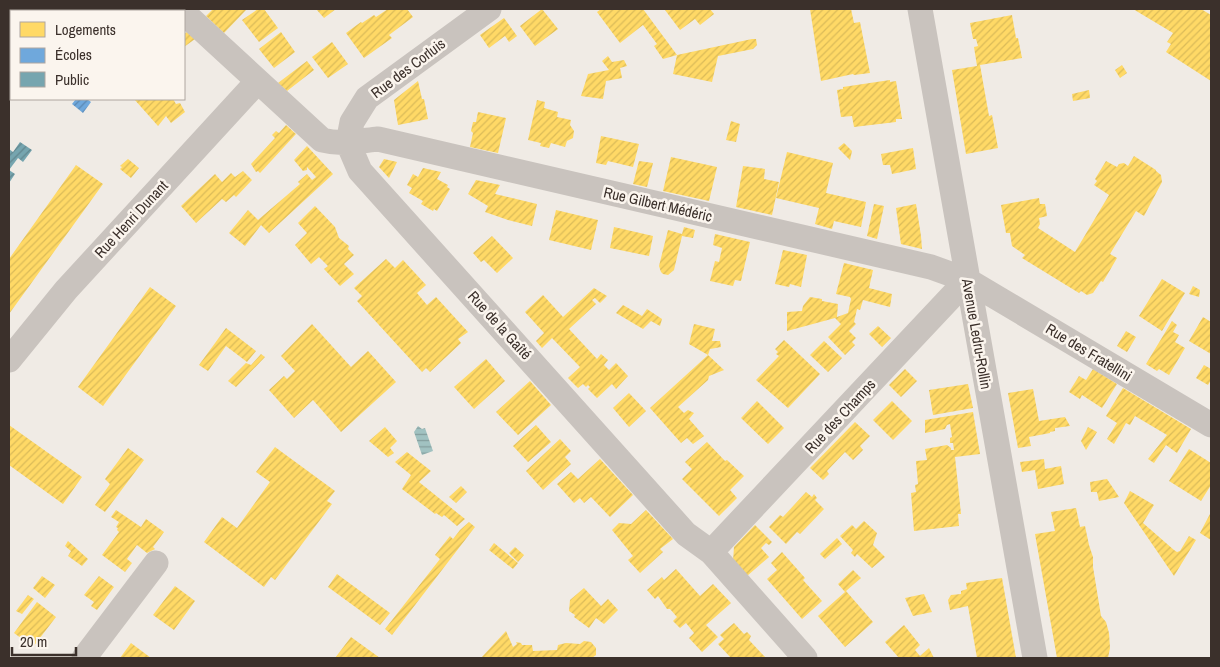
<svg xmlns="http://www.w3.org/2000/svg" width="1220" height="667" viewBox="0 0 1220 667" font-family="'Archivo Narrow',sans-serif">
<defs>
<pattern id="water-rules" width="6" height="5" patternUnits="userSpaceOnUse" patternTransform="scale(1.25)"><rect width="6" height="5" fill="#a1c2c1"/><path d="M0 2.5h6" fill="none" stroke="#849e9d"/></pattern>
<pattern id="homes-hatch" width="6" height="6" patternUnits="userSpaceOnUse" patternTransform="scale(1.25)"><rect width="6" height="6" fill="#ffd966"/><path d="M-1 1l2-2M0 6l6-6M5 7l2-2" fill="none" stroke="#dbbb59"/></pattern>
<pattern id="schools-hatch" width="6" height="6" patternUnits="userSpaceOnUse" patternTransform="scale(1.25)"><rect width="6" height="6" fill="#6fa8dc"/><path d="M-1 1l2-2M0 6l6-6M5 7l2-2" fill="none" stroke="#5c89b3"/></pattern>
<pattern id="public-hatch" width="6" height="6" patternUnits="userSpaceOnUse" patternTransform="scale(1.25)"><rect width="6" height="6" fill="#76a5af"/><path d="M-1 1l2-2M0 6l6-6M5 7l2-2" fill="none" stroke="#62878f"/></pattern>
</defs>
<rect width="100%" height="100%" fill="#f0ebe5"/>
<path fill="url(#water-rules)" d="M418,426L422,429L425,428L433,451L422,455L414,432Z"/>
<path fill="url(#homes-hatch)" d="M213,9H247L224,33L206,16Z
M258,9H264L278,28L259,42L242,20Z
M316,9H336L324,18Z
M388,9H407L413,17L389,35L392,38L364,58L346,33L361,22L362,23L374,15L376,17Z
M542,9L558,29L535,46L520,26Z
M601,9H643L677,55L663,59L654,46L657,44L643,25L620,43L597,12Z
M666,9H710L714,14L700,25L695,19L680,30L665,10Z
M810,9H851L854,23L860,22L870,73L854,75L853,74L821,81Z
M1133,9H1201L1211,15V81L1166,52L1171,44L1167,42L1173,33Z
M1012,15L1016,38H1018L1022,58L980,65L989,116L992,115L998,148L966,154L952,70L977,66L974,47L978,46L976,39H973L970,23Z
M504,18L517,36L509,42L505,36L489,48L480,35Z
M187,32L195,39L184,47V34Z
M281,32L295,52L274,68L259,49Z
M752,39H756L757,45L753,49L718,56L712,82L673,74L677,55Z
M332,42L348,64L328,78L312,57Z
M608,56L612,62L624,60L627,66L620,68L622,78L606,81L603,99L581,96L588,74L609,70L602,61Z
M307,61L314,70L287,91L278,83Z
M1122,65L1127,73L1120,78L1115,70Z
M890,80V82L896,81L902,119H896V122L854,127L852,116L841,117L837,90L843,89V87Z
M418,81L422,99H424L428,119L398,125L394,100Z
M1089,90L1090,98L1073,101L1072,94Z
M134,99H173L176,104L180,103L185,112L171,123L166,116L158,126Z
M537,100L545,102L544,108L558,112L557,117L571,120L570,125L574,131L573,138L567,141L565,147L551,143L549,148L540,146L541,143L528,140Z
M478,112L506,118L498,153L470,147L473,133L471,131L473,122H476Z
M731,121L740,124L736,142L726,140Z
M286,125L296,134L260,173L258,171L256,172L251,164L275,138L272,135L276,131L279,133Z
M601,136L639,144L633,167L608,161L606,165L596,163Z
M844,143L852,151L850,160L838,148Z
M307,146L333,174L332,175L269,233L261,225L245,246L229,233L248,210L258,220L300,184L298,182L307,174L312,180L316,177L307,167V170L303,171L294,160Z
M913,148L916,169L892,174L890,165H883L881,154Z
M787,152L833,163L826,193L866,202L861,227L834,221L832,229L815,224L819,208L776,198Z
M1134,156L1156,170V171L1161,175L1162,182L1144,216L1136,211L1110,254L1117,258L1103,282L1101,281L1093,293L1087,295L1081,291L1079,293L1022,258L1025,255L1012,246L1010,233H1006L1001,205L1039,198L1040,204H1045L1047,216L1039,218L1040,224L1038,228L1075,252L1109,195L1094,185L1097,181L1095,179L1106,161L1117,167L1119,164L1124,163L1128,166Z
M671,157L717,167L709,201L663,191Z
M128,159L139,168L131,178L120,169L122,167L120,166Z
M384,159L397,162L389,178L379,167Z
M639,161L653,163L647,187L633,184Z
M76,165L103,184L9,314V259Z
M743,166L765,169L764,179L779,182L772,215L736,207Z
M423,168L441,172L437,179L448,185L447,187L450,189L437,211L434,209L433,211L421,204L423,201L409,193L412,188L407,185L413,174L418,177Z
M243,171L252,180L236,197L234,195L226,202L222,199L196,223L181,206L215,174L222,182L231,173L235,177Z
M476,180L500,185L495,194L537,204L532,226L508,220L485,212L488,206L468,194Z
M874,204L884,206L877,239L867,236Z
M916,204L921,236L922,249L901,244L896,208Z
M315,206L335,227L339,238L349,246L348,249L354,255L344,264L354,274L340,286L324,269L328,266L319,257L311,264L295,245L307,233L298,223Z
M556,210L598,220L591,250L549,240Z
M614,227L653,236L649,256L610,248Z
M684,227L695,230L693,238L682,236L674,270L668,275L663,274L661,272L659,266L668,230L682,234Z
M715,234L750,242L741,281L735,280L733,286L710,281L715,261L719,262L722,248L713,245Z
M492,236L513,258L497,273L484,260L481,262L473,253Z
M783,250L807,255L801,287L790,284L789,287L775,284Z
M386,259L395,268L403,260L426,285L417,293L427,305L436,297L468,332L458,339L461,343L430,372L426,368L422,372L357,301L362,296L354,288Z
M844,263L873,270L869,288L892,294L890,307L863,300L860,310L857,309L854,322L856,324L849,331L856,338L852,342L855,345L845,355L828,337L841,324L835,318L787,331V312L802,311L803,306L810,297L822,299V301L838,304L837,317L848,313L851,299L850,297L836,294Z
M1162,279L1185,293L1162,331L1139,316Z
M1193,286L1200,290L1199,297L1189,294Z
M150,287L176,306L103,406L78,387Z
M594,288L607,296L600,303L595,298L592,300L596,304L569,329L597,359L601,354L608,360L604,365L609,370L616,363L628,376L616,389L612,384L597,398L588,389L590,387L588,385L586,387L583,384L578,388L568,378L580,367L552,338L542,348L536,341L544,333L525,312L543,295L563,317Z
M623,305L642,316L647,309L662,319L660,326L651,321L643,329L616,313Z
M1203,317L1211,322V354L1189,341Z
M1172,321L1177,325L1173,332L1179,335L1175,342L1185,348L1169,375L1159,369L1157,371L1146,364Z
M312,324L351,367L368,351L396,382L341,432L313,400L294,418L269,390L284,376L287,379L295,371L281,356Z
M694,324L715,329L712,341H720L721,347L710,349L708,355L724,370L709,376L708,380L678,407L684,413L688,410L694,413L689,419L704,436L693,444L687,438L681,443L650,408L708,355L689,344Z
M878,326L891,338L882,347L869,334Z
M226,328L256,351L247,362L226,346L208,371L199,365Z
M1126,331L1136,337L1127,352L1117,346Z
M784,340L820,374L788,408L756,380L779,356L776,354L778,352L775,349Z
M824,341L842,358L828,372L810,355Z
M261,354L265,357L236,387L228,381L246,363L251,365Z
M486,359L505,381L474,409L454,387Z
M1204,365L1211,369V380L1208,385L1196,378Z
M905,369L917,381L901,397L889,385Z
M1093,369L1117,384L1102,408L1082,395L1080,399L1069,392L1079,376L1086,380Z
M530,381L551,405L518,435L496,412Z
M968,384L973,408L933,415L929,390Z
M1123,388L1191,429L1177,453L1166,445L1154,463L1148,459L1167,435L1135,416L1130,425L1126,423L1114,444L1107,439L1117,423L1106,416Z
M1033,389L1039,421L1065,417L1070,426L1055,428V431L1050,432V433L1029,437L1031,446L1018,448L1008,393Z
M629,393L646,411L629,427L613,408Z
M757,401L784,428L768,444L741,418Z
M892,401L912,421L893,440L873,420Z
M973,412L980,454L955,457L961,514H958L959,526L914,531L911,493L916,492L915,485L918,484L916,461L927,460L925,449L947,445L951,448V450H954L953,443H950V438L952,437L950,424L947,425L945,429L925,433V420Z
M855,422L870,436L860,446L863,450L853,460L845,452L827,471L829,474L823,480L810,468Z
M9,425L82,477L63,504L9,465Z
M536,425L551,442L528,462L513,446Z
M385,427L397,441L390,448L394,453L388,457L369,441Z
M1088,427L1097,432L1086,450L1081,441Z
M560,439L571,451L565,457L571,464L543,490L526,471Z
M707,442L725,461L727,460L744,476L730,490L737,498L719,516L682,479L692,469L685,462Z
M275,447L335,491L327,501L332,504L275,580L271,577L264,587L204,542L222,517L237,528L270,482L256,472Z
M128,448L144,460L105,512L95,505L110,484L105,479Z
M1189,449L1211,463V485L1201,501L1169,481Z
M407,452L431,471L419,482L465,519L457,526L444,515L442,517L436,513L435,514L402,489L411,475L395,462Z
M600,459L633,495L610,517L591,497L584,503L580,498L574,503L557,484L571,472L578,479Z
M1044,459L1045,469L1061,466L1064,484L1038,489L1035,470L1022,472L1020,462Z
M1107,479L1119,497L1099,501L1097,492H1091L1090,482Z
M461,486L467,492L456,503L449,497Z
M1130,491L1154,505L1143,523L1174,550L1177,552L1180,551L1189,536L1196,540L1174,576L1124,503Z
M806,492L812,497L814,494L817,498L815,500L824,509L800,534L797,532L786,544L769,527L780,515L783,517Z
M1076,508L1080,527L1085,526L1089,545L1093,557V567L1101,616L1106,622L1109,633L1110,648L1108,658H1057L1035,534L1055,531L1051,512Z
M116,510L141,527L146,519L164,532L153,547L155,549L147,553L137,545L127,559L132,563L125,572L102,555L119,532L117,530L118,528L116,527L119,522L111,517Z
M646,510L673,539L660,549L663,552L640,573L628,560L633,556L612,530L619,523L631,524Z
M1211,512V540L1200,533Z
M864,521L877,533L873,545L885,557L872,568L857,554L855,557L851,553L853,550L840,536L852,525L856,529Z
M469,522L475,527L392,635L385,629L440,559L435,555L450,536L453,539L460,530Z
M755,525L772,542L769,545L766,543L761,548L769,557L747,576L733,561L734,547Z
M837,538L842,544L825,559L820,554Z
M68,541L88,559L82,566L68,556L71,551L65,546Z
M494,543L518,563L513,569L489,550Z
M515,547L524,555L518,562L509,553Z
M782,552L805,578L803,580L822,601L802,619L767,579L777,570L771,563Z
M676,569L700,596L713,584L731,603L706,625L718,637L702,652L689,638L694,633L686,623L680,628L673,621L677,617L670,609H667L658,596L655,599L647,590L662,577L664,580Z
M853,570L861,578L846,591L873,622L845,647L818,616L845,592L838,584Z
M337,574L390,613L380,625L328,587Z
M42,576L55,585L45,598L33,588Z
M99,576L114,587L97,610L91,606L94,602L84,595Z
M1002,578L1016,658H977L968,606L950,610L948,600L951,595L961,594V591L967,589L966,583Z
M175,586L195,601L174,630L153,615Z
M584,588L601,606L608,599L618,610L604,624L596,618L589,628L574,617L575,615L569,611L570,600Z
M924,594L932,612L913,616L905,598Z
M28,595L34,599L22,614L16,611Z
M37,602L56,617L33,647L14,633Z
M734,623L744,634L747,632L751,636L749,640L766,658H731L718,644L724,639L720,635Z
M904,625L920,645L915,650L920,656L929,648L934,658H899L885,642Z
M506,631L513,647L517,644L516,642L521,643L522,645H532L533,651L557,650L558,645L566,643L580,644L584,641L591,642L596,648V655L592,658H481Z
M351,637L380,658H335Z
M131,643L151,658H120Z"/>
<path fill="url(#schools-hatch)" d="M28,9H64L62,11H26Z
M100,9H135L133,11H98Z
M11,32V80L9,84V35Z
M76,99H87L91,102L83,113L72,104Z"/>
<path fill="url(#public-hatch)" d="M20,142L32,150L23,162L18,158L9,170L15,174L9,183V149L13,152Z"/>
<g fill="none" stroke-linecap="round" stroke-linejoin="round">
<path stroke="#c9c3be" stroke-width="25" d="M920,9L1035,658
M184,13L322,140C341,145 359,141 378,139L931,267L967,280L1211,425
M348,143L360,171L686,534L711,552L805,658
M348,143L352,122L367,98L489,9
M9,360L66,290L257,82
M711,552L967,280
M84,658L156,563"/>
</g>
<g text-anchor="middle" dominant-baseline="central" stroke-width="5" stroke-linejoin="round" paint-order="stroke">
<g font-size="15" fill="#3b302b" stroke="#fbf5ee">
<text transform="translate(408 68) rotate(-37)">Rue des Corluis</text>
<text transform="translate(658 204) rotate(13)">Rue Gilbert Médéric</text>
<text transform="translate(131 219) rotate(-47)">Rue Henri Dunant</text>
<text transform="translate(500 325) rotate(48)">Rue de la Gaîté</text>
<text transform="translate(977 334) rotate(80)">Avenue Ledru-Rollin</text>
<text transform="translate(1089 352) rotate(31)">Rue des Fratellini</text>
<text transform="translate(840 416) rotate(-47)">Rue des Champs</text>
</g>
</g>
<rect width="1220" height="667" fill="none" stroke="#3b302b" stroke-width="20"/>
<rect x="10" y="10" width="175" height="90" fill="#fbf5ee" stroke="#aea6a0"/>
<rect x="20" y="22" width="25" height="15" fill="#ffd966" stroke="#aea6a0"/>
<text x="55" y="35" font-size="15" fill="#3b302b">Logements</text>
<rect x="20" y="48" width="25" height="15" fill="#6fa8dc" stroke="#aea6a0"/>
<text x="55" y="60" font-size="15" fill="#3b302b">Écoles</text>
<rect x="20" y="72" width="25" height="15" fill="#76a5af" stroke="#aea6a0"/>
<text x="55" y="85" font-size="15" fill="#3b302b">Public</text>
<path d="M12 647v8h64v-8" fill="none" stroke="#3b302b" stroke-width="2.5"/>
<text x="20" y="647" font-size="15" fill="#3b302b" stroke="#fbf5ee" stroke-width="4" paint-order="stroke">20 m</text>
</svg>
